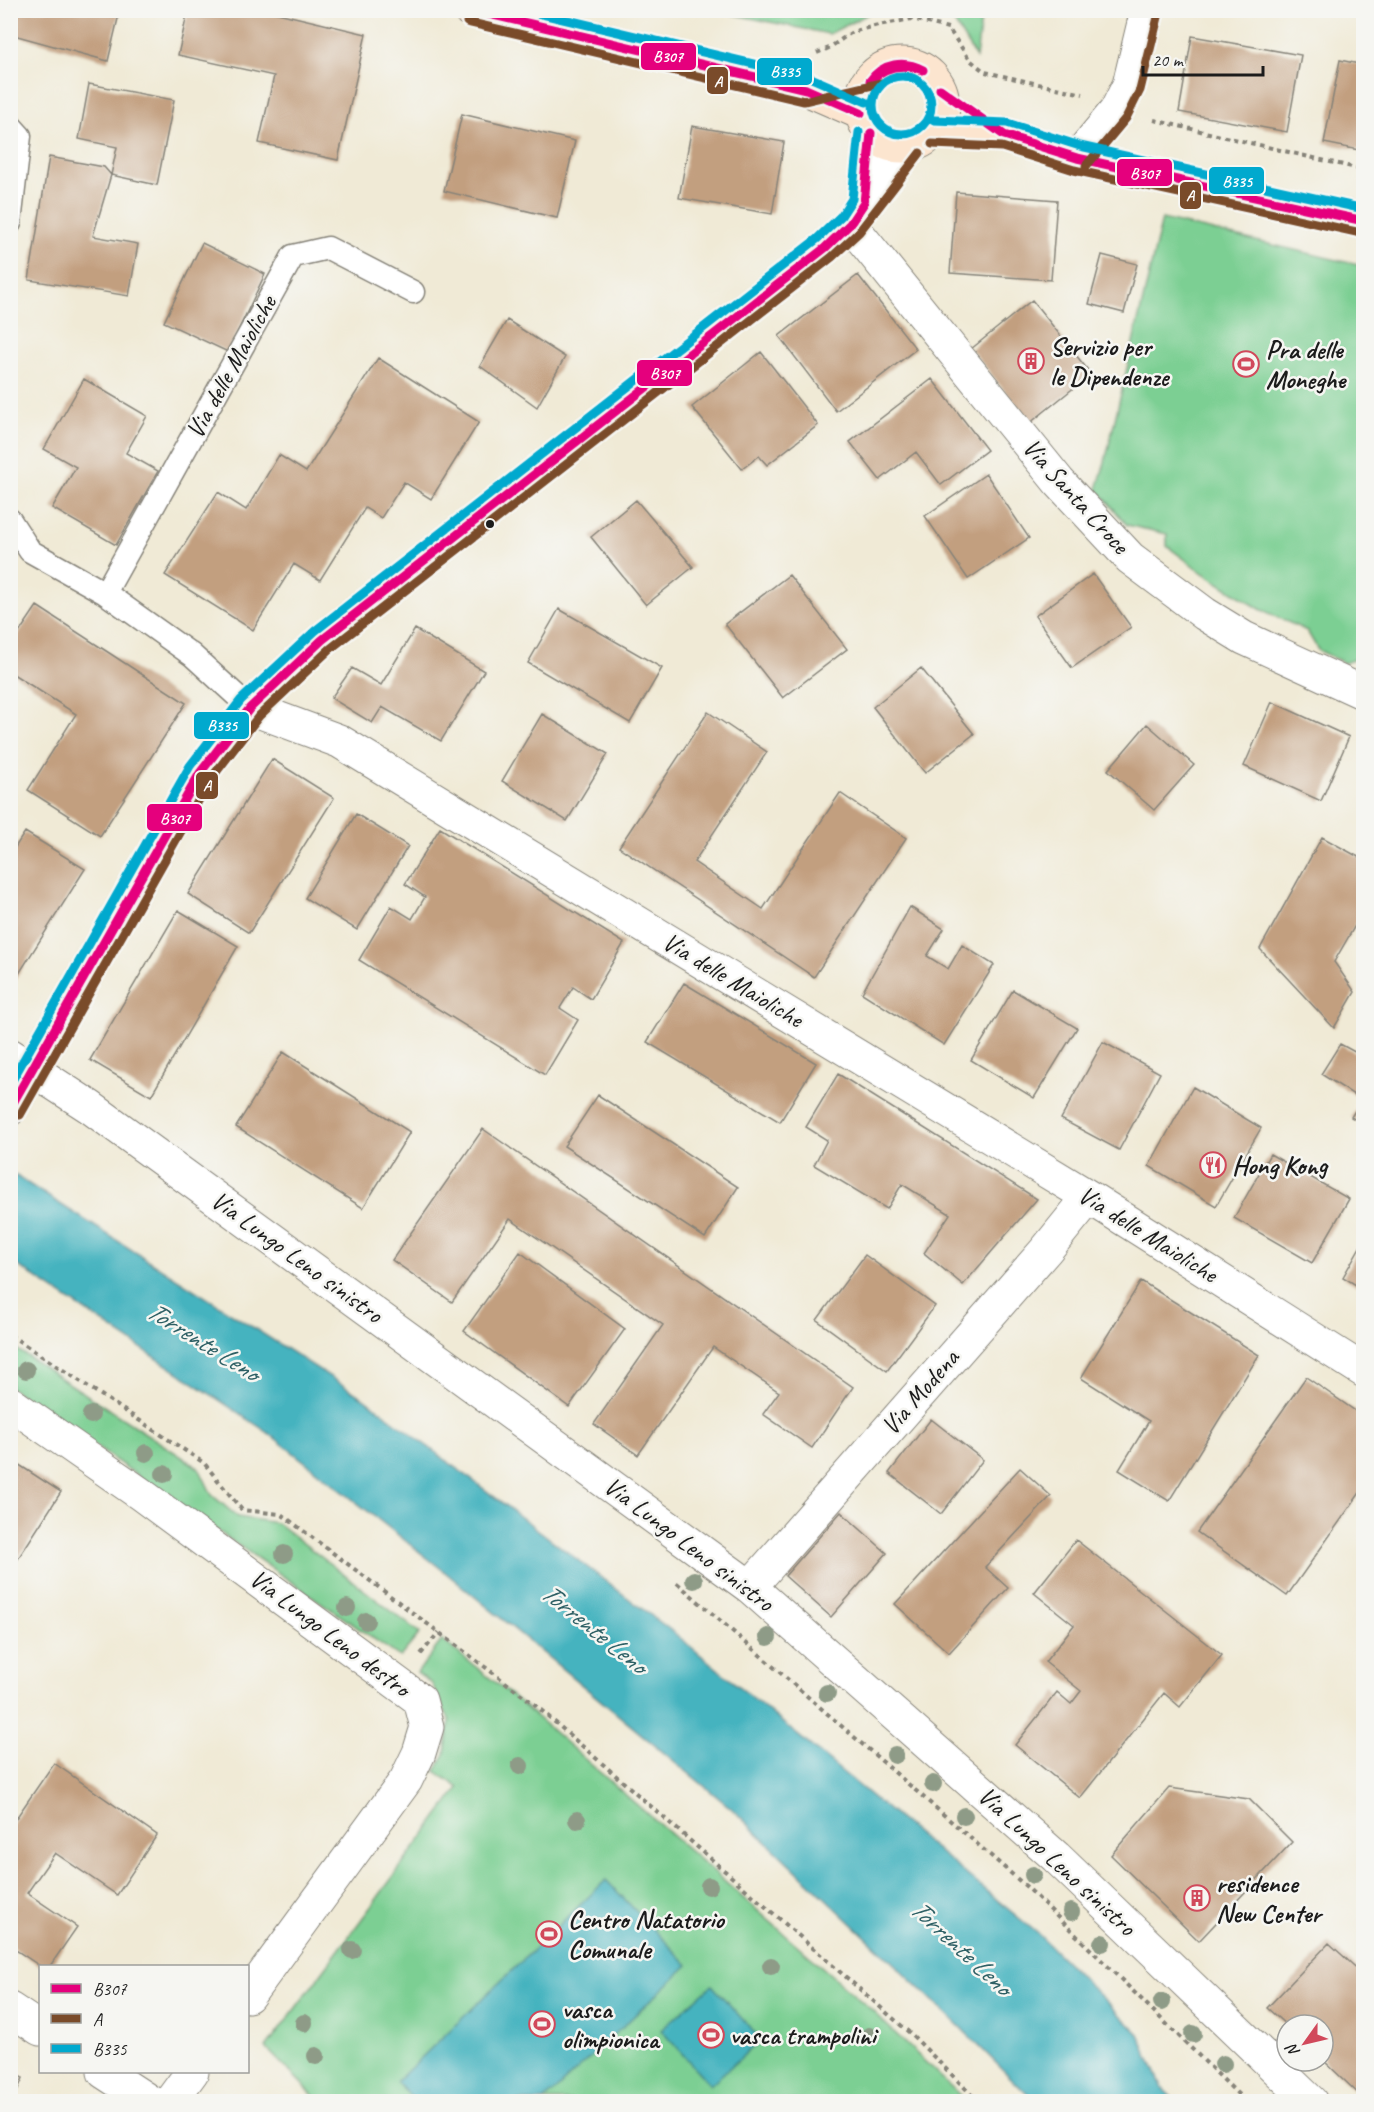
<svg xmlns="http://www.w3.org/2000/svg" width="1374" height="2112" viewBox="0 0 1374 2112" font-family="Caveat,sans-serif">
<rect width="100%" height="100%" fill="#f6f6f2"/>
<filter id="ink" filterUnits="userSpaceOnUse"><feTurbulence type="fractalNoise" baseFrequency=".0167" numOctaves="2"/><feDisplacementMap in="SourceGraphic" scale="12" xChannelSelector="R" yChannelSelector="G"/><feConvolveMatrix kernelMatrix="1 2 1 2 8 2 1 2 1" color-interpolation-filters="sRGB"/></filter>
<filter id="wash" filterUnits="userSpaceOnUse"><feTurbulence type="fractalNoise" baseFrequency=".008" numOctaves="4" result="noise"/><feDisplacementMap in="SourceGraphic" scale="24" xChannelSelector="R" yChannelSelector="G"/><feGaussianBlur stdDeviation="1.35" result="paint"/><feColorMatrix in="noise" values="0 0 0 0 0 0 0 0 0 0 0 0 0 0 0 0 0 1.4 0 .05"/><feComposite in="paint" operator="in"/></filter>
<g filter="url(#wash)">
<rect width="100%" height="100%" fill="#f0ead6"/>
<path fill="#7bcf93" stroke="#4c7658" stroke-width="1.5" d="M716,11V10L874,11L829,34Z
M928,11H982L976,58L954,22Z
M1162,219L1363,266V660L1359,658L1344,663L1318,650L1307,631L1260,609L1203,573L1167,546V534L1127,525L1097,489L1105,462Z
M10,1345L199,1468L212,1495L238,1517L277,1523L420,1633L400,1657L11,1388Z
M442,1640L515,1698L869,2008L966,2101H310L315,2097L266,2048L459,1788L435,1771L445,1754L450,1721L432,1684L417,1673Z"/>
<path fill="#44b3bf" stroke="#30686e" stroke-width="1.5" d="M10,1172L365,1399L673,1632L1036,1932L1139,2034L1163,2089L1176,2101H1034L954,2021L732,1809L440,1568L267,1432L11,1261Z
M606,1880L688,1965L544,2101H415L396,2082Z
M712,1985L761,2040L710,2085L661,2030Z"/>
<g id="blocks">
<path fill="#c29f7f" d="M10,10H120L108,61L10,34Z
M188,10H265L366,34L338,160L259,143L274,76L178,55Z
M1192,36L1301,55L1287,132L1179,112Z
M1340,60L1364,65V151L1324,143Z
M89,84L174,100L157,185L111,175L117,147L79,139Z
M462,114L575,141L557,218L444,191Z
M692,126L784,142L772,214L679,198Z
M49,157L104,167L111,175L93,236L138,244L129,296L29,280Z
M956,192L1057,200L1051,280L950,273Z
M202,243L265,274L228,352L164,322Z
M1102,255L1137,264L1124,313L1089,304Z
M858,275L916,349L836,411L779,336Z
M1032,300L1091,374L1030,423L971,349Z
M507,320L565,357L537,407L480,366Z
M761,352L818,425L767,465L759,456L742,469L692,407Z
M378,358L479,422L431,499L404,482L381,518L365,508L320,580L294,564L253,630L165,575L218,492L246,510L279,455L306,472Z
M84,379L147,416L126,453L158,471L116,545L52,508L76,467L44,449Z
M932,379L987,450L941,485L916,452L880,480L850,442Z
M986,474L1029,538L968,579L925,516Z
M636,500L693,567L646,605L591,537Z
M1093,574L1131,627L1072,668L1035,616Z
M789,575L847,649L783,698L725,624Z
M37,606L186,703L100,836L28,790L76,714L10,672V646Z
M559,609L662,668L630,723L528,663Z
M415,629L484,671L441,741L382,707L372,723L331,698L352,668L381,685Z
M921,668L974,734L925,773L873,707Z
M1272,702L1349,737L1321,801L1244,766Z
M708,712L767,752L694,862L763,909L840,793L906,838L814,977L619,847Z
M542,714L608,754L567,821L502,781Z
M1147,724L1194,765L1154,810L1108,770Z
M272,759L334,798L249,933L188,894Z
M356,814L408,846L357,930L305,898Z
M440,828L624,943L591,999L573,987L560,1008L578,1020L545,1075L359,960L391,906L412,919L425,897L405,884Z
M25,832L85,869L10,988V855Z
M1322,837L1364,860V910L1334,962L1355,992L1334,1028L1260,949Z
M910,907L944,929L927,956L948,969L962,945L994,965L944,1045L862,993Z
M178,910L238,946L151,1096L90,1060Z
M684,983L816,1063L780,1122L647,1042Z
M1013,990L1077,1028L1034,1098L971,1060Z
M1103,1042L1160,1073L1119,1150L1061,1119Z
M1340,1044L1364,1057V1125L1351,1117L1362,1100L1321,1074Z
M283,1052L410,1132L363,1208L236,1127Z
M838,1074L1037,1199L963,1285L924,1253L950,1214L902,1184L887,1209L814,1165L827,1140L806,1127Z
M1193,1087L1261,1128L1216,1206L1149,1166Z
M598,1095L738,1187L705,1238L564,1146Z
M483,1129L853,1387L812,1448L763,1414L779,1392L713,1347L638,1455L594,1424L663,1325L510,1219L452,1302L392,1260Z
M1270,1154L1349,1199L1312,1263L1234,1218Z
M1364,1240V1290L1343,1277Z
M520,1252L625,1329L569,1407L464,1331Z
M865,1255L935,1306L887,1371L817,1320Z
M1141,1281L1259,1355L1169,1501L1119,1470L1149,1421L1081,1378Z
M1306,1377L1364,1417V1487L1287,1596L1197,1532Z
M931,1419L983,1460L941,1514L889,1473Z
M10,1459L61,1492L14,1565L10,1563Z
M1020,1468L1051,1496L985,1567L1008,1588L949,1653L895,1604Z
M841,1512L887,1553L831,1617L785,1576Z
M1076,1540L1222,1655L1180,1707L1164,1693L1080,1798L1015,1745L1057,1692L1071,1704L1081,1691L1045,1662L1074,1625L1034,1593Z
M54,1763L157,1835L117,1895L55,1853L27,1893L77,1927L50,1966H40L10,1946V1827Z
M1169,1788L1249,1799L1292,1842L1199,1941L1111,1855Z
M1329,1943L1364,1975V2099L1323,2060V2025H1286L1267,2008Z
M10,2072L23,2078L12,2102H10Z"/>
</g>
</g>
<g filter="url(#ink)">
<use href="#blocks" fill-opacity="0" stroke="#868379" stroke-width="1.5"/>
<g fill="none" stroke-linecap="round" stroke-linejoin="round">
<g stroke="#868379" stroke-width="25">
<path id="lane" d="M10,125L20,136L10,223
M10,520L30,551L105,593L192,655L250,708
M105,593L293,256L328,248L413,292"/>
</g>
<g stroke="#868379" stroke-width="35">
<path id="street" d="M1077,158L1116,111L1129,85L1147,10
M864,203L871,133
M850,224L1059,482L1130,558L1205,614L1244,638L1364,693
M250,708L339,741L1089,1197L1364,1371
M10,1055L90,1107L750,1587L1056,1857L1311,2102
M10,1109L200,773L250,708L322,640L825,248L850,224L910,146
M10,1403L142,1495L420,1700L427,1727L419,1753L406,1780L248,1996
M750,1587L1046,1250L1089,1197
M10,2009L40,2029
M104,2072L150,2102
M170,2102L192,2072"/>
</g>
<g stroke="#868379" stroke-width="35">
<path id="secondary" d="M470,10L806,89L861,113
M861 105a41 41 0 1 1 82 0a41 41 0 1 1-82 0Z
M933,132L1004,135L1077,158L1364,221"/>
</g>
<path stroke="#868379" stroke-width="4" stroke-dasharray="4.5 4.5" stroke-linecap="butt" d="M817,53L829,48L852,32L878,25L912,19L948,28L970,60L985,72L1083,94
M1154,120L1364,170
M10,1335L204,1463L242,1510L281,1514L533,1703L911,2034L979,2102
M677,1583L1029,1889L1246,2102
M421,1654L439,1632"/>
<use href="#lane" stroke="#fff" stroke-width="22"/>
<use href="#street" stroke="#fff" stroke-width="33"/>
<use href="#secondary" stroke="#fce5cf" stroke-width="33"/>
<g stroke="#f6f6f2" stroke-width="14">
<path id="bus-1" d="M472,10L806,89L861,113
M870,81C883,63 904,60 923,70
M870,81C885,65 903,63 923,70
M940,89L1004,135L1077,158L1364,221
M10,1108L200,773L250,708L322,640L825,248L850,224L864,203L871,133"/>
</g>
<g stroke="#f6f6f2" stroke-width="14">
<path id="bus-2" d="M467,22L804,101L881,83
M932,144L1002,147L1074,170L1361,233
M1086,166L1126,118L1140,90L1159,13
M20,1115L210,780L259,716L330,649L832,257L859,232L920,153"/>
</g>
<g stroke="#f6f6f2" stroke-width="14">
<path id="bus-3" d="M525,10L809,77L866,102
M873 105a29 29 0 1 1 58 0a29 29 0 1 1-58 0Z
M934,120L1007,123L1080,146L1364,209
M10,1084L190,766L241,700L315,631L817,239L841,216L852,199L859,132"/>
</g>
<use href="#bus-1" stroke="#e5007d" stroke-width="9"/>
<use href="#bus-2" stroke="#7a4b2a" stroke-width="9"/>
<use href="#bus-3" stroke="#00a9ce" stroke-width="9"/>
</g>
<g fill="#8e9b87">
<circle cx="26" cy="1370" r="9"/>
<circle cx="91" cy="1415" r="9"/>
<circle cx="146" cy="1453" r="9"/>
<circle cx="164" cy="1474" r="9"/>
<circle cx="284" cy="1554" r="9"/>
<circle cx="694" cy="1580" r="9"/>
<circle cx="347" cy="1608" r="9"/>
<circle cx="366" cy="1621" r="9"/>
<circle cx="768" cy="1637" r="9"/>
<circle cx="827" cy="1693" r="9"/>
<circle cx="895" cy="1755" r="9"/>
<circle cx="520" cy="1766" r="9"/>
<circle cx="933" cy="1784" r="9"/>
<circle cx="964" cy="1816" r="9"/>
<circle cx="577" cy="1820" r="9"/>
<circle cx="1033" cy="1875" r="9"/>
<circle cx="709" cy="1886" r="9"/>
<circle cx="1071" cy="1912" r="9"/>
<circle cx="1102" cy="1943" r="9"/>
<circle cx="352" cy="1950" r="9"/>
<circle cx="771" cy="1966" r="9"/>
<circle cx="1162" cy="2002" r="9"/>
<circle cx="304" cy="2023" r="9"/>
<circle cx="1193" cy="2034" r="9"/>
<circle cx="869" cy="2036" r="9"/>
<circle cx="316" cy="2056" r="9"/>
<circle cx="1223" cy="2064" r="9"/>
</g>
</g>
<defs>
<g id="building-ring" transform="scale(1.35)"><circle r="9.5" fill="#f6f6f2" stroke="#d1495b" stroke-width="1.5"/><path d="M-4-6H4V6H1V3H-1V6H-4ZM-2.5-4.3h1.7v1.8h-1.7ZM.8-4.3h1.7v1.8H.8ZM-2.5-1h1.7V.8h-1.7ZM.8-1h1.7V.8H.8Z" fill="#d1495b"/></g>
<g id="stadium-ring" transform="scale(1.35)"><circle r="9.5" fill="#f6f6f2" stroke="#d1495b" stroke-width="1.5"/><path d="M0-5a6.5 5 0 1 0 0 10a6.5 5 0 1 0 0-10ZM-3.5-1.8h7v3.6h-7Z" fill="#d1495b"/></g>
<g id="restaurant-ring" transform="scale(1.35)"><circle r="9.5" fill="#f6f6f2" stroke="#d1495b" stroke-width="1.5"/><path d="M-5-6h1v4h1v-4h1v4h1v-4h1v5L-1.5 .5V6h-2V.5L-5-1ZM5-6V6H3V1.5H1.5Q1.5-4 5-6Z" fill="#d1495b"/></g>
</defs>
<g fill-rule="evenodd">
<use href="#building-ring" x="1031" y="361"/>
<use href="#stadium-ring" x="1246" y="364"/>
<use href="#restaurant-ring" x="1213" y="1165"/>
<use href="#building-ring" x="1197" y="1898"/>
<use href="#stadium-ring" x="549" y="1934"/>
<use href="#stadium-ring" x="542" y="2024"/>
<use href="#stadium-ring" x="711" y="2035"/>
</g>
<circle fill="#1c1c1c" stroke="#f6f6f2" stroke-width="2" cx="490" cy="524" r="5"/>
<g text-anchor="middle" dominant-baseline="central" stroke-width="5" stroke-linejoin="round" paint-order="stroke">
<g font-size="26" font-weight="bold" fill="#1c1c1c" stroke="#f6f6f2" text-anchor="start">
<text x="1050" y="346">Servizio per<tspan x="1050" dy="30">le Dipendenze</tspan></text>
<text x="1266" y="349">Pra delle<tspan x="1266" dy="30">Moneghe</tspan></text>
<text x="1232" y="1165">Hong Kong</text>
<text x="1216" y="1883">residence<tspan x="1216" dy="30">New Center</tspan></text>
<text x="568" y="1919">Centro Natatorio<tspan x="568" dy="30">Comunale</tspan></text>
<text x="562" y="2009">vasca<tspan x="562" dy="30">olimpionica</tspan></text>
<text x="730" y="2035">vasca trampolini</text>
</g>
<g font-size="26" fill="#1c1c1c" stroke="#f6f6f2">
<text transform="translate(231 367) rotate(-61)">Via delle Maioliche</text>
<text transform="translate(1076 496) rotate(48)">Via Santa Croce</text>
<text transform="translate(733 980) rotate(31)">Via delle Maioliche</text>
<text transform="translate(1148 1234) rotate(32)">Via delle Maioliche</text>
<text transform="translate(297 1257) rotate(36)">Via Lungo Leno sinistro</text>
<text transform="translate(920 1392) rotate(-49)">Via Modena</text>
<text transform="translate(689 1544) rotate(37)">Via Lungo Leno sinistro</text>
<text transform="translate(330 1633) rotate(37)">Via Lungo Leno destro</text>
<text transform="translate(1057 1861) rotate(43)">Via Lungo Leno sinistro</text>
</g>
<g font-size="27" font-style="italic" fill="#2e6065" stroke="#f6f6f2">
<text transform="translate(203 1341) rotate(32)">Torrente Leno</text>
<text transform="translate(594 1628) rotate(39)">Torrente Leno</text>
<text transform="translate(961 1947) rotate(43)">Torrente Leno</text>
</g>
</g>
<g stroke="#f6f6f2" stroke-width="2">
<rect x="640" y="42" width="57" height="29" rx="6" fill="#e5007d"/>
<rect x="756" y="57" width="57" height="29" rx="6" fill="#00a9ce"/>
<rect x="706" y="66" width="23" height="29" rx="6" fill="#7a4b2a"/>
<rect x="1116" y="158" width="57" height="29" rx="6" fill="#e5007d"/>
<rect x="1208" y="166" width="57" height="29" rx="6" fill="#00a9ce"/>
<rect x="1179" y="181" width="23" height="29" rx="6" fill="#7a4b2a"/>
<rect x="636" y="359" width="57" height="28" rx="6" fill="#e5007d"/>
<rect x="193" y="711" width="57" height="29" rx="6" fill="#00a9ce"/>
<rect x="195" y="771" width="24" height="29" rx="6" fill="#7a4b2a"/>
<rect x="146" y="803" width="57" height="29" rx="6" fill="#e5007d"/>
</g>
<g font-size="16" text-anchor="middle" font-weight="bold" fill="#fff">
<text x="668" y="62">B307</text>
<text x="785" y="77">B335</text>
<text x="718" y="87">A</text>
<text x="1145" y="179">B307</text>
<text x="1237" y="187">B335</text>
<text x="1190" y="201">A</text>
<text x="665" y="379">B307</text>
<text x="222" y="731">B335</text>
<text x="207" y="791">A</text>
<text x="175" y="824">B307</text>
</g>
<rect width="1374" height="2112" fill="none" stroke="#f6f6f2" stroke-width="36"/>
<rect x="39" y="1965" width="210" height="108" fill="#f6f6f2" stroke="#9f9f9c" stroke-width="1.5"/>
<rect x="51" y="1984" width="30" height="9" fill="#e5007d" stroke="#9f9f9c" stroke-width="1.5"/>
<text x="93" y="1995" font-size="18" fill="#1c1c1c">B307</text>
<rect x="51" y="2014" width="30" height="9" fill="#7a4b2a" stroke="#9f9f9c" stroke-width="1.5"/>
<text x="93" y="2025" font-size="18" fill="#1c1c1c">A</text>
<rect x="51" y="2044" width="30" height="9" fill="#00a9ce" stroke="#9f9f9c" stroke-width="1.5"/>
<text x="93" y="2055" font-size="18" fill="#1c1c1c">B335</text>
<g transform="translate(1305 2043) rotate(236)"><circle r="28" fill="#f6f6f2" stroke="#9f9f9c" stroke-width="1.5"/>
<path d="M0-4.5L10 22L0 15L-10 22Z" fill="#d1495b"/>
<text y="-9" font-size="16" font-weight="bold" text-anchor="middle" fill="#1c1c1c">N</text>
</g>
<path d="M1143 66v9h120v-9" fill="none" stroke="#1c1c1c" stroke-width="3"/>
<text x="1152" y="66" font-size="18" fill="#1c1c1c" stroke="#f6f6f2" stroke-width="4.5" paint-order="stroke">20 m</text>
</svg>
